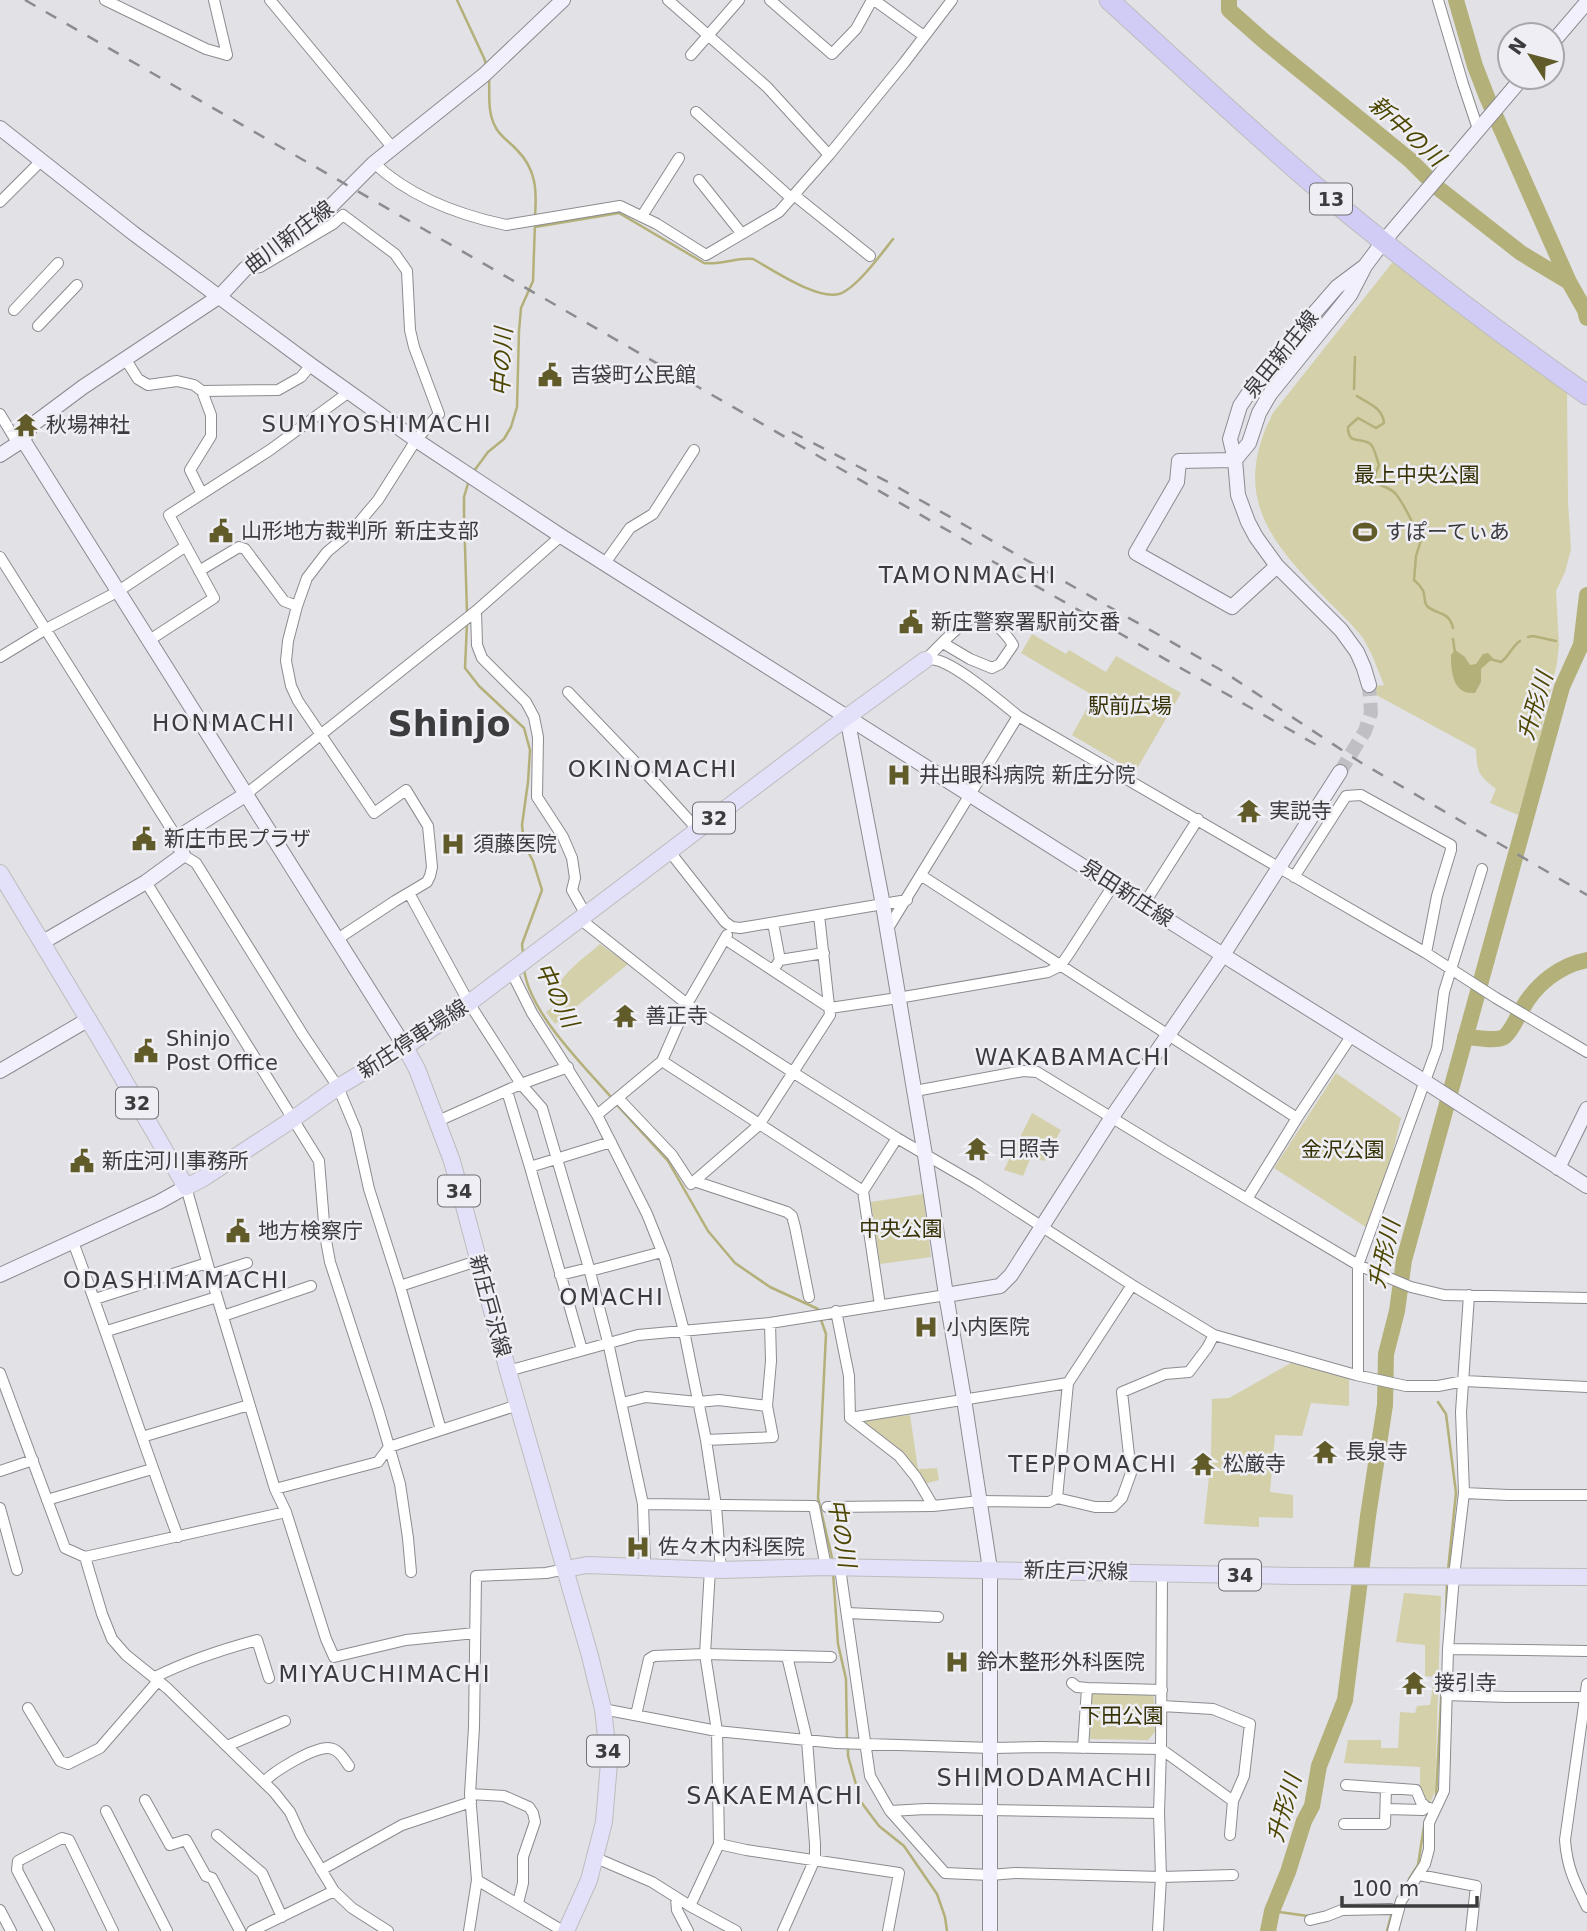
<svg xmlns="http://www.w3.org/2000/svg" width="1587" height="1931" viewBox="0 0 1587 1931" font-family="'DejaVu Sans','Noto Sans JP',sans-serif">
<rect width="100%" height="100%" fill="#e1e1e6"/>
<path fill="#d3d0aa" d="M1392,263H1398L1567,393L1568,502L1571,549L1565,572L1556,591L1559,645L1557,663L1533,765L1518,815L1490,803L1496,789C1478,775 1477,772 1476,749L1367,690L1368,687L1384,685L1372,655L1363,638C1352,624 1338,611 1325,598C1269,540 1231,495 1273,413Z
M1032,634L1066,654L1069,650L1106,672L1116,656L1181,693L1135,772L1072,735L1094,696L1021,653Z
M600,944L628,964L555,1024L546,1012L553,1007C553,977 580,962 600,944Z
M1336,1073L1401,1118L1377,1217L1369,1229L1274,1168Z
M1032,1113L1061,1130L1044,1161L1031,1157L1023,1176L1004,1170Z
M923,1194L931,1257L880,1264L871,1202Z
M1291,1363L1349,1376V1406L1311,1403L1302,1436L1275,1435L1270,1492L1293,1495V1518L1259,1517V1527L1204,1524L1211,1458L1212,1399L1229,1398Z
M910,1415L918,1469L937,1468L939,1480L924,1484L861,1424V1420Z
M1404,1593L1441,1596L1435,1791L1430,1803L1424,1799L1420,1788V1767L1344,1763L1348,1740H1381V1748H1398L1400,1712L1415,1713L1417,1706L1430,1705L1434,1677L1425,1676V1645L1396,1642Z
M1091,1691L1148,1693L1154,1697L1155,1732L1148,1740L1090,1739Z"/>
<path fill="#b4b079" d="M1455,650L1465,657L1470,665L1476,664L1483,654L1488,653L1493,658L1481,669V682L1475,693C1453,695 1451,672 1451,655Z"/>
<g fill="none" stroke-linecap="round" stroke-linejoin="round">
<path stroke="#b4b079" stroke-width="2.5" d="M457,0L484,58L487,67
M489,77C490,93 487,111 495,126C499,136 510,142 517,150C536,169 537,190 535,216
M535,227L619,213L704,263C722,265 737,257 753,259C773,270 817,300 839,294C856,289 882,253 893,239
M1354,389L1355,357
M1357,396C1369,404 1382,407 1384,423L1376,428L1358,418L1348,427C1348,445 1359,437 1369,443C1375,446 1376,458 1379,465L1375,475V481C1381,487 1389,487 1395,493C1406,506 1413,525 1421,540L1416,556L1414,580C1417,583 1420,585 1422,589C1426,594 1423,601 1427,606C1436,615 1449,610 1453,628
M474,471L488,452L504,439L511,427L517,407L519,331L521,308L533,281L535,223
M467,613L464,514V497L469,480
M467,623L465,668L479,686L524,728L530,750L528,782L522,825L524,844L533,861L542,890L522,944L523,954
M1528,637L1533,636L1556,641
M1453,639L1455,653
M1490,659L1501,662C1509,657 1511,647 1520,641
M524,968C528,1011 583,1065 611,1097
M617,1105L668,1161L708,1231L735,1263L770,1287L818,1309L819,1313
M821,1320L826,1334L818,1498L833,1562
M1438,1402L1446,1414L1456,1493L1448,1570
M833,1572L838,1644L846,1679L847,1740
M1446,1612L1447,1583
M848,1746V1756L861,1802L879,1826L904,1846L937,1894L945,1917L947,1931
M1436,1797L1442,1681
M1409,1879L1418,1865L1424,1826
M1272,1911L1308,1916
M1387,1931L1392,1912"/>
<path stroke="#b4b079" stroke-width="16" d="M1229,0V10L1264,41L1410,160L1438,188L1521,253L1569,282
M1456,0L1475,66L1487,97L1569,282L1585,310L1587,318
M1465,1037C1475,1037 1495,1042 1504,1037C1512,1031 1517,1017 1522,1009C1536,984 1560,965 1587,960
M1268,1931L1272,1911L1288,1872L1304,1821L1312,1806L1319,1766L1345,1700L1368,1516L1385,1405L1386,1354L1397,1311L1404,1260L1562,687L1581,645L1587,595"/>
<path stroke="#c0c0c4" stroke-width="14" stroke-dasharray="14 7" stroke-linecap="butt" d="M1340,772L1365,731L1371,713L1369,685"/>
<g stroke="#8c8b90" stroke-width="12">
<path id="street" d="M105,0L206,49L227,55L214,0
M270,0L392,147
M668,0L767,87L829,155
M770,0L832,54L856,29L872,0
M874,0L924,36
M1438,0L1463,84L1478,129
M691,55L739,0
M696,112L791,198
M374,163C410,197 459,215 506,225L620,206L657,224L706,255L779,212L829,155L904,63L952,0
M699,180L742,234
M794,195L870,256
M0,202L41,161
M642,216L679,158
M247,269L260,267L333,224L343,215L395,254L407,271L410,330L414,347L439,414L416,440L378,500L351,532L327,552L307,578L297,606L288,641L286,661L291,686L298,701L374,813L406,790L428,826L432,867L430,876L427,882L395,901L336,940
M14,310L58,263
M38,326L77,285
M126,360L138,379L148,385L177,381L194,385L202,391L278,390L301,377L311,365
M202,391L211,415V436L190,470L202,494
M0,414L18,444
M0,557L177,838
M605,563L630,528L653,514L694,450
M199,571L239,547L245,549L284,601L297,606
M476,611L477,645L482,658L526,702L534,717L538,737L537,797L563,837L572,858L575,878L572,890L586,915
M148,641L214,598L169,515L270,450L349,392
M0,657L46,629L117,592L186,546
M925,660C929,660 933,659 936,660C956,664 1001,702 1018,716L1426,953L1496,998L1587,1052
M925,660C938,648 957,625 973,618C980,615 988,619 994,623C1002,630 1008,636 1013,645L1000,664L992,668L970,659L943,643
M568,692L659,787L698,830
M245,795L476,611L561,536
M670,852L725,922L732,927L740,928L907,900
M183,855L196,863L303,1035L338,1087L356,1130L369,1189L400,1286L441,1430
M922,876L1297,1118
M1294,877L1346,796L1361,795L1451,845V850L1437,896L1426,953
M146,882L319,1161L325,1235L330,1262L378,1409L400,1484L408,1538L411,1572
M409,893L469,1003L521,1084L542,1108L589,1268L608,1342L643,1504L645,1566
M1144,904L1198,819
M580,919L687,1004L794,1073L897,1138L976,1184L1132,1285L1214,1335L1356,1375L1406,1386H1438L1464,1381L1587,1387
M773,923L780,960
M887,930L1018,716
M725,939L830,1008L898,998L1048,972L1060,966L1068,955L1114,884
M773,970L780,960L824,953
M511,971L532,1013L597,1115L647,1214L665,1259L684,1331L706,1440L716,1506L721,1570
M662,1061L863,1191
M507,1091L530,1167L582,1350
M915,1091L1023,1071L1037,1072L1168,1152L1358,1265L1411,1287L1444,1295L1587,1298
M619,1099L672,1155L691,1184L759,1125L830,1015L819,915
M597,1115L662,1061L687,1004L727,935
M438,1121L521,1084L568,1067
M530,1167L611,1142
M694,1181L787,1212L792,1216L795,1227L809,1297
M186,1187L217,1297L275,1489L286,1512L326,1639L334,1657L406,1640L475,1633
M1247,1199L1297,1118L1352,1035
M73,1242C110,1340 141,1439 178,1537
M590,1271L662,1252
M210,1275L247,1263
M560,1275L589,1268
M400,1286L477,1261
M95,1299L207,1263
M880,1305L863,1191L897,1138
M836,1311L849,1376L850,1418
M223,1316L311,1286
M107,1331L217,1297
M508,1371L638,1335L770,1323L946,1295
M0,1373L65,1548L85,1557L286,1512
M1358,1375V1265L1437,1048L1444,992L1482,869
M622,1403L646,1397L698,1402L719,1400L767,1406
M850,1418L1068,1383
M850,1418L899,1456L916,1477L933,1506
M142,1437L249,1405
M706,1440L773,1437L767,1406L771,1361L770,1323
M0,1471L33,1460
M275,1489L378,1462L389,1447L518,1405
M1464,1493L1508,1495H1587
M1057,1498L1068,1383L1132,1285
M47,1500L152,1469
M643,1504L814,1506L826,1567
M827,1507L933,1506L980,1501L1049,1502L1057,1498L1095,1507H1113L1122,1498L1131,1473L1122,1392L1165,1374L1189,1372L1207,1348L1214,1335
M0,1508L17,1570
M85,1557L102,1614L112,1639L126,1655L167,1688L274,1792L290,1812L301,1836L334,1891L352,1908L388,1931
M840,1568L870,1776L890,1811L945,1873L990,1875L1015,1873L1161,1877L1233,1875
M710,1569L705,1654L717,1731L719,1844L746,1850L899,1873L888,1931
M847,1613L938,1617
M1448,1649L1587,1651
M155,1677C189,1660 220,1650 257,1640L269,1678
M1072,1683L1077,1687L1087,1688L1162,1690
M1587,1684L1565,1840C1567,1868 1575,1883 1587,1907
M1446,1695L1507,1697H1587
M28,1708L60,1761L68,1764L100,1748L158,1681
M603,1709L717,1731L836,1743L992,1748L1040,1747L1161,1749L1233,1801L1244,1776L1250,1724L1213,1709L1162,1706
M636,1715L649,1659L654,1656L705,1654L831,1657
M227,1746L285,1721
M1083,1748L1087,1688
M264,1782C274,1771 312,1748 328,1748C338,1748 344,1759 349,1766
M1346,1785L1416,1790L1421,1802L1426,1807
M470,1794L504,1796L529,1807L533,1813L535,1822L523,1857V1883L518,1903
M145,1800L170,1845L186,1840L206,1876L212,1878L240,1931
M1387,1809L1423,1810L1426,1807L1430,1808
M106,1811L167,1931
M890,1811L926,1809L1159,1813
M1344,1824H1385L1386,1788
M217,1835L262,1873L282,1917
M1230,1835L1233,1801
M596,1858L652,1882L690,1906L736,1931
M321,1870L402,1825L471,1802
M1419,1875L1476,1886L1471,1931
M477,1880L563,1931
M676,1898L677,1910L688,1931
M690,1906L719,1844
M0,1910L11,1931
M1310,1920L1327,1916L1342,1910L1391,1909
M49,1931L17,1870L18,1861L62,1838L69,1840L113,1931
M252,1931L334,1891
M469,1931L477,1880L470,1794L474,1727L476,1576L546,1573L566,1569
M783,1931L815,1859V1844L807,1740L787,1656
M1158,1931L1161,1877L1159,1813L1161,1749L1162,1572
M1393,1931L1401,1901L1425,1864L1429,1849V1823L1444,1791L1448,1649L1454,1576L1464,1493L1461,1412L1469,1295"/>
</g>
<g stroke="#8c8b90" stroke-width="16">
<path id="secondary" d="M1552,43L1587,2
M0,128L133,233L311,365L416,440L561,536L1223,955L1340,772
M1365,266L1337,287L1263,372L1240,406L1230,439L1235,460L1238,495L1248,522L1256,537L1277,566L1341,630L1357,652L1364,668L1369,685
M23,440L405,1047
M0,455L23,440L32,425L83,387L220,296L245,269L272,247L321,216L374,163L484,75L563,0
M1235,460L1249,443L1259,413L1270,394L1350,295L1365,266L1383,242L1523,77
M1235,460L1179,461L1177,482L1136,553L1232,607L1277,566
M847,717L883,905L925,1155L946,1295L964,1399L990,1569V1931
M43,942L146,882L183,855L177,838L245,795
M0,1071L89,1019
M1558,1168L1587,1109
M0,1275L159,1202L186,1187
M946,1295L1000,1286L1011,1275L1112,1117L1223,955L1424,1081L1587,1186"/>
</g>
<g stroke="#bdbdbd" stroke-width="18">
<path id="primary" d="M0,873L100,1039L186,1187L202,1179L293,1119L338,1087L405,1047L469,1003L847,717L925,660
M405,1047L417,1069L452,1161L508,1371L590,1656L603,1709L609,1763L604,1822L589,1880L566,1931
M566,1569L587,1565L721,1570L826,1567L1293,1576L1587,1577"/>
</g>
<g stroke="#bdbdbd" stroke-width="21">
<path id="highway" d="M1109,0C1177,62 1244,125 1314,185C1402,259 1494,329 1587,395"/>
</g>
<use href="#street" stroke="#fff" stroke-width="10"/>
<use href="#secondary" stroke="#f1f0fc" stroke-width="14"/>
<use href="#primary" stroke="#e3e0f9" stroke-width="16"/>
<use href="#highway" stroke="#d0ccf5" stroke-width="19"/>
<path stroke="#8c8c8f" stroke-width="2.5" stroke-dasharray="12 12" stroke-linecap="butt" d="M25,0L980,549
M792,432L890,483L1221,670L1360,762L1587,895
M992,561L1320,747"/>
</g>
<defs>
<g id="civic-bare" transform="scale(1.89)"><path d="M-.6-6.5H3V-4.5H.6V-3L4-1V1h2V6H-6V1h2V-1L-.6-3ZM-1.2 2.5V6h2.4V2.5Z" fill="#605b28" stroke="#eeeef4" stroke-width="2.5" paint-order="stroke"/></g>
<g id="temple-bare" transform="scale(1.89)"><path d="M0-6L5-2H3V0L6.5 2.5H4V6H1.5V3h-3V6H-4V2.5H-6.5L-3 0V-2H-5Z" fill="#605b28" stroke="#eeeef4" stroke-width="2.5" paint-order="stroke"/></g>
<g id="stadium-bare" transform="scale(1.89)"><path d="M0-5a6.5 5 0 1 0 0 10a6.5 5 0 1 0 0-10ZM-3.5-1.8h7v3.6h-7Z" fill="#605b28" stroke="#eeeef4" stroke-width="2.5" paint-order="stroke"/></g>
<g id="hospital-bare" transform="scale(1.89)"><path d="M-5-5h3v3.5h4V-5h3V5h-3V1.5h-4V5h-3Z" fill="#605b28" stroke="#eeeef4" stroke-width="2.5" paint-order="stroke"/></g>
</defs>
<g fill-rule="evenodd">
<use href="#civic-bare" x="550" y="375"/>
<use href="#temple-bare" x="26" y="425"/>
<use href="#civic-bare" x="221" y="531"/>
<use href="#stadium-bare" x="1365" y="532"/>
<use href="#civic-bare" x="911" y="622"/>
<use href="#hospital-bare" x="899" y="775"/>
<use href="#temple-bare" x="1249" y="811"/>
<use href="#civic-bare" x="144" y="839"/>
<use href="#hospital-bare" x="453" y="844"/>
<use href="#temple-bare" x="625" y="1016"/>
<use href="#civic-bare" x="146" y="1051"/>
<use href="#temple-bare" x="977" y="1149"/>
<use href="#civic-bare" x="82" y="1161"/>
<use href="#civic-bare" x="238" y="1231"/>
<use href="#hospital-bare" x="926" y="1327"/>
<use href="#temple-bare" x="1325" y="1452"/>
<use href="#temple-bare" x="1203" y="1464"/>
<use href="#hospital-bare" x="638" y="1547"/>
<use href="#hospital-bare" x="957" y="1662"/>
<use href="#temple-bare" x="1414" y="1683"/>
</g>
<g text-anchor="middle" dominant-baseline="central" stroke-width="5" stroke-linejoin="round" paint-order="stroke">
<g fill="#eeeef4" stroke="#717175" stroke-width="2">
<rect x="1310" y="183.5" width="42" height="31" rx="5"/>
<rect x="693" y="802.5" width="42" height="31" rx="5"/>
<rect x="116" y="1087.5" width="42" height="31" rx="5"/>
<rect x="438" y="1175.5" width="42" height="31" rx="5"/>
<rect x="1219" y="1559.5" width="42" height="31" rx="5"/>
<rect x="587" y="1735.5" width="42" height="31" rx="5"/>
</g>
<g font-size="19" font-weight="bold" fill="#3c3c3e">
<text x="1331" y="199">13</text>
<text x="714" y="818">32</text>
<text x="137" y="1103">32</text>
<text x="459" y="1191">34</text>
<text x="1240" y="1575">34</text>
<text x="608" y="1751">34</text>
</g>
<g font-size="21" fill="#3c3c3e" stroke="#eeeef4">
<text transform="translate(289 237) rotate(-37)">曲川新庄線</text>
<text transform="translate(1281 354) rotate(-51)">泉田新庄線</text>
<text transform="translate(1127 893) rotate(33)">泉田新庄線</text>
<text transform="translate(413 1039) rotate(-33)">新庄停車場線</text>
<text transform="translate(490 1306) rotate(75)">新庄戸沢線</text>
<text transform="translate(1076 1571) rotate(1)">新庄戸沢線</text>
</g>
<g font-size="21" fill="#3c3c3e" stroke="#eeeef4" text-anchor="start">
<text x="570" y="375">吉袋町公民館</text>
<text x="46" y="425">秋場神社</text>
<text x="241" y="531">山形地方裁判所 新庄支部</text>
<text x="1385" y="532">すぽーてぃあ</text>
<text x="931" y="622">新庄警察署駅前交番</text>
<text x="919" y="775">井出眼科病院 新庄分院</text>
<text x="1269" y="811">実説寺</text>
<text x="164" y="839">新庄市民プラザ</text>
<text x="473" y="844">須藤医院</text>
<text x="645" y="1016">善正寺</text>
<text x="166" y="1039">Shinjo<tspan x="166" dy="24">Post Office</tspan></text>
<text x="997" y="1149">日照寺</text>
<text x="102" y="1161">新庄河川事務所</text>
<text x="258" y="1231">地方検察庁</text>
<text x="946" y="1327">小内医院</text>
<text x="1345" y="1452">長泉寺</text>
<text x="1223" y="1464">松厳寺</text>
<text x="658" y="1547">佐々木内科医院</text>
<text x="977" y="1662">鈴木整形外科医院</text>
<text x="1434" y="1683">接引寺</text>
</g>
<g font-size="21" fill="#363205" stroke="#eeeef4">
<text x="1417" y="475">最上中央公園</text>
<text x="1130" y="706">駅前広場</text>
<text x="1343" y="1150">金沢公園</text>
<text x="901" y="1229">中央公園</text>
<text x="1122" y="1716">下田公園</text>
</g>
<g font-size="23" font-style="italic" fill="#4c4600" stroke="#eeeef4">
<text transform="translate(1407 131) rotate(42)">新中の川</text>
<text transform="translate(502 362) rotate(-87)">中の川</text>
<text transform="translate(1535 706) rotate(-73)">升形川</text>
<text transform="translate(557 995) rotate(64)">中の川</text>
<text transform="translate(1384 1254) rotate(-77)">升形川</text>
<text transform="translate(842 1533) rotate(80)">中の川</text>
<text transform="translate(1284 1808) rotate(-74)">升形川</text>
</g>
<g font-size="23" letter-spacing="2" fill="#3c3c3e" stroke="#eeeef4">
<text x="377" y="424">SUMIYOSHIMACHI</text>
<text x="968" y="575">TAMONMACHI</text>
<text x="224" y="723">HONMACHI</text>
<text x="653" y="769">OKINOMACHI</text>
<text x="1073" y="1057">WAKABAMACHI</text>
<text x="176" y="1280">ODASHIMAMACHI</text>
<text x="612" y="1297">OMACHI</text>
<text x="1093" y="1464">TEPPOMACHI</text>
<text x="385" y="1674">MIYAUCHIMACHI</text>
</g>
<g font-size="24" letter-spacing="2" fill="#3c3c3e" stroke="#eeeef4">
<text x="1045" y="1778">SHIMODAMACHI</text>
<text x="775" y="1796">SAKAEMACHI</text>
</g>
<g font-size="35" font-weight="bold" fill="#3c3c3e" stroke="#eeeef4">
<text x="449" y="724">Shinjo</text>
</g>
</g>
<g transform="translate(1531 56) rotate(306)"><circle r="33" fill="#eeeef4" stroke="#a7a7ab" stroke-width="2"/>
<path d="M0-5L12 26L0 18L-12 26Z" fill="#605b28"/>
<text y="-10" font-size="19" font-weight="bold" text-anchor="middle" fill="#3c3c3e">N</text>
</g>
<path d="M1342 1896v10h135v-10" fill="none" stroke="#3c3c3e" stroke-width="3.5"/>
<text x="1352" y="1896" font-size="21" fill="#3c3c3e" stroke="#eeeef4" stroke-width="5" paint-order="stroke">100 m</text>
</svg>
